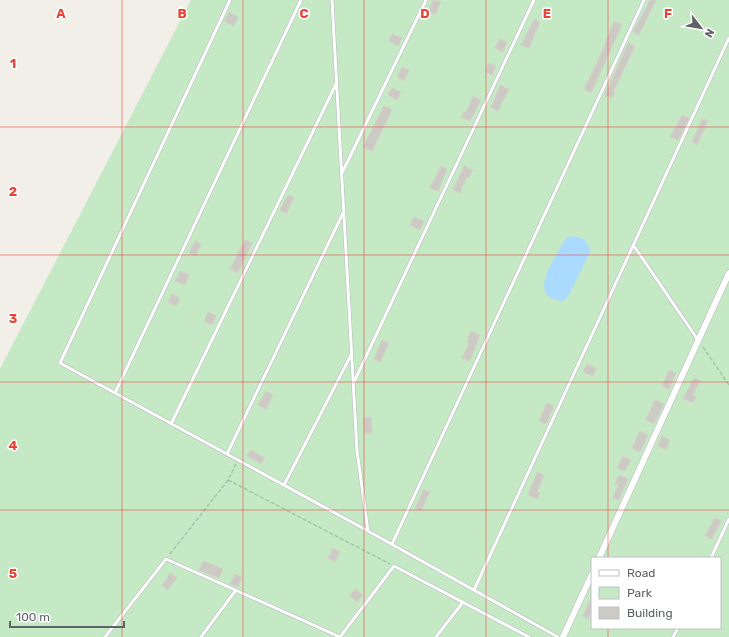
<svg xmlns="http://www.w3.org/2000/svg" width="729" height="637" viewBox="0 0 729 637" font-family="Rubik,sans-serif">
<rect width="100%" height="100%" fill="#f1efe8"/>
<path fill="#c5e8c5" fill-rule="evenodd" d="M191,0H729V637H0V369ZM592,558H720V628H592Z"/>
<path fill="#aadaff" d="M574,236L584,239L591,250L569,295L563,301C524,298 556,257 566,238Z"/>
<path fill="#cccac5" stroke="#d6d1c6" d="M433,0L441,2L435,15L428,11Z
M650,0H656L639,35L633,32Z
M229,12L238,17L234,26L224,21Z
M534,19L540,22L529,48L521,45Z
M614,21L622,25L591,93L584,89L599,59Z
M392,34L402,38L398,46L389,41Z
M500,39L507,42L503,52L495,48Z
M628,43L635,46L613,92L615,93L612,98L605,95Z
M489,63L496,66L492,75L485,72Z
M402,67L409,70L404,81L397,77Z
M500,85L509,89L498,111L491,108Z
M392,88L401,92L397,100L388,95Z
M473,96L481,100L470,121L461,117L464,112L466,113Z
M384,106L392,110L372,151L363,147Z
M682,115L689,118L678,140L670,137Z
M702,119L708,121L697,145L692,142Z
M441,166L447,169L438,191L430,188Z
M464,166L473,170L469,178L467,177L460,193L453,190Z
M288,195L294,198L286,214L280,210Z
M414,217L424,221L420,230L410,225Z
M245,240L252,243L238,273L230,269Z
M195,241L201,244L196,256L189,253Z
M180,271L189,275L185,285L175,281Z
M172,294L180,298L176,306L168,302Z
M208,312L216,316L212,325L204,321Z
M471,331L480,335L470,361L462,358L469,343L467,342Z
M382,340L389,343L380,362L374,359Z
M587,364L596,368L593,376L583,372Z
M669,370L676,373L669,389L662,386Z
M694,378L700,380L693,395L696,397L693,403L683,399Z
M266,391L273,395L266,409L258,405Z
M655,400L664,404L654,424L646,420Z
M547,403L554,406L546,424L539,421Z
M371,417L372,433H364L363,418Z
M640,431L648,435L640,452L632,448Z
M662,436L670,440L666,450L658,446Z
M251,450L265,458L261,464L247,456Z
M623,456L631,460L625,471L617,468Z
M537,472L544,475L537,492L540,493L537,499L528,495Z
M619,475L628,479L619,500L613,498L618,485L615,484Z
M424,489L430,492L421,511L415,508Z
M715,518L721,521L712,539L705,536Z
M333,548L340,552L335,562L328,558Z
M203,561L223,569L219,578L199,570Z
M170,573L177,578L167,590L162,586Z
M235,574L242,577L238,587L230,584Z
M355,589L363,595L357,602L350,596Z
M592,596V611L588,619L583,616Z"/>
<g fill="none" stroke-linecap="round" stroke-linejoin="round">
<g stroke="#b5b8bc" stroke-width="4">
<path id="service" d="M230,0L60,363L368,531L558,637
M332,0L357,451L368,531
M342,173L426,0
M634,246L698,340
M354,382L534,0
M115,393L301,0
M171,424L336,84
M227,454L343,213
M284,485L351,355
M392,544L644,0
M711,558L729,519
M474,590L729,38
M105,637L166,559L340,637
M201,637L236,590
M340,637L394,566L529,637
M436,637L463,602
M673,637L678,628"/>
</g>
<g stroke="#b5b8bc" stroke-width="7">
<path id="minor" d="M599,558L729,273
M563,637L592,574"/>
</g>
<path stroke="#9cc7a9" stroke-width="1.5" stroke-dasharray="4 2" stroke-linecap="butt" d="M703,347L729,385
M228,480L390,564
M170,554L228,480L236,464"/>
<use href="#service" stroke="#fff" stroke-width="3"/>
<use href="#minor" stroke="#fff" stroke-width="6"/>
</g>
<path fill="none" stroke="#ea4335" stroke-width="1" stroke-opacity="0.55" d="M122,0V637M243,0V637M364,0V637M486,0V637M608,0V558M0,127H729M0,255H729M0,382H729M0,510H729M608,628V637"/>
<g font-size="13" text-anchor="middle" font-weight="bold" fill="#ea4335" stroke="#fff" stroke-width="3" stroke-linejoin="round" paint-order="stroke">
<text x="61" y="18">A</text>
<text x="182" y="18">B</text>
<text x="304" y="18">C</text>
<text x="425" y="18">D</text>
<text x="547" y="18">E</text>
<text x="668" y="18">F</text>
<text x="13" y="68">1</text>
<text x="13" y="196">2</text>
<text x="13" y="323">3</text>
<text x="13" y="450">4</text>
<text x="13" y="578">5</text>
</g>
<rect x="591" y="557" width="130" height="72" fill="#ffffff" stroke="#bfc1c3"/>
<rect x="599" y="570" width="20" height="6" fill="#ffffff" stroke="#bfc1c3"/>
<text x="627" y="577" font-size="12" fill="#5f6368">Road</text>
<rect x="599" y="587" width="20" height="12" fill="#c5e8c5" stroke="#bfc1c3"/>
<text x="627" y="597" font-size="12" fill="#5f6368">Park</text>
<rect x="599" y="607" width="20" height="12" fill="#cccac5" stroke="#bfc1c3"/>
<text x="627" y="617" font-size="12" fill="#5f6368">Building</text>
<g transform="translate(701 28) rotate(121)" stroke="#ffffff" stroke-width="3" paint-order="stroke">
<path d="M0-3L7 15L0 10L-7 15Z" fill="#5f6368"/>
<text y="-6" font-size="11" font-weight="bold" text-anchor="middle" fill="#5f6368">N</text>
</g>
<path d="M10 621v6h114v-6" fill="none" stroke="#5f6368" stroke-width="2"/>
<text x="16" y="621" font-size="12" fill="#5f6368" stroke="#ffffff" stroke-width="3" paint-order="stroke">100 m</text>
</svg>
